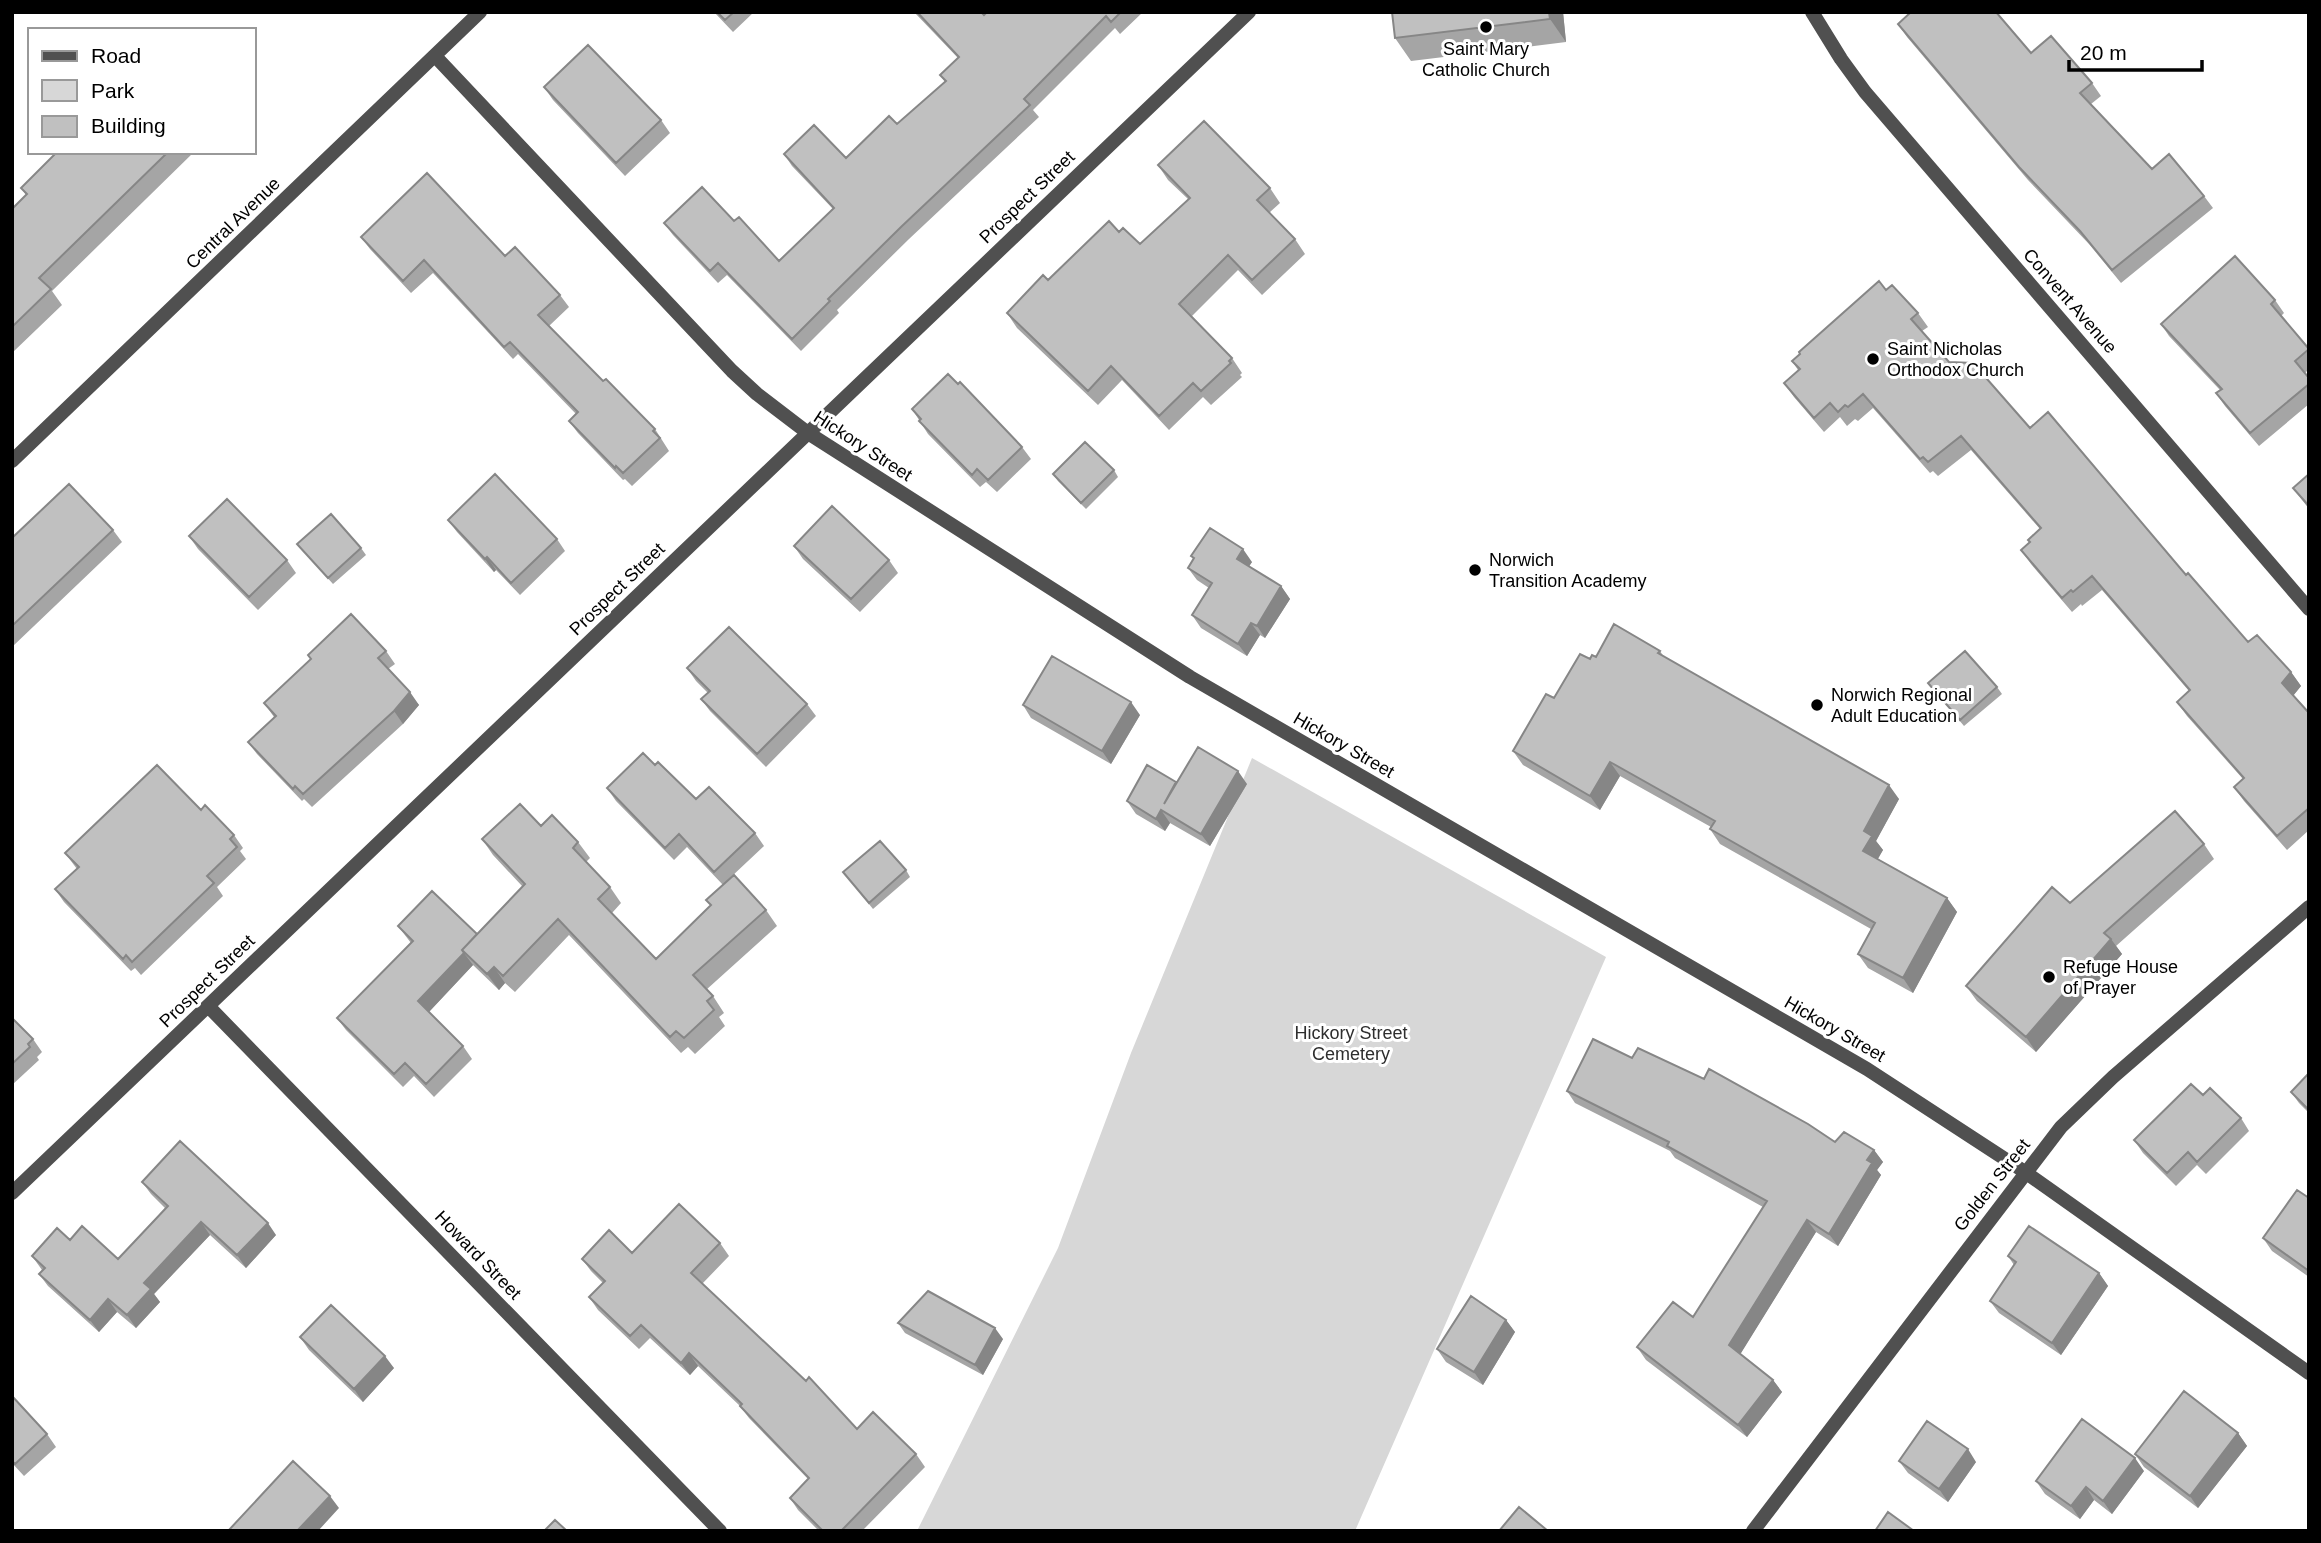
<svg xmlns="http://www.w3.org/2000/svg" width="2321" height="1543" viewBox="0 0 2321 1543" font-family="Arial,sans-serif">
<rect width="100%" height="100%" fill="#fff"/>
<path fill="#d7d7d7" d="M1252,758L1606,957L1355,1531H917L1058,1248L1131,1053Z"/>
<g fill="none" stroke-linecap="round" stroke-linejoin="round">
<path stroke="#505050" stroke-width="14" d="M1812,12L1841,59L1865,92L2309,609
M435,56L732,371L757,394L808,433L1190,677L1867,1069L2025,1172L2309,1373
M12,461L480,12
M208,1006L720,1531
M12,1193L1249,12
M1753,1531L2061,1127L2113,1077L2309,907"/>
</g>
<path fill="#a5a5a5" d="M714,12H754L733,32Z
M914,12H981L984,15L987,12H1143L1120,34L1115,28L1033,110L1039,117L909,239L837,310L839,313L801,351L727,275L718,283L673,235L664,223L734,221L779,261L833,209L792,166L784,154L846,158L897,124L945,82L940,75L958,58Z
M1563,12L1566,42L1411,61L1395,38Z
M1898,24L2031,53L2092,83L2101,96L2091,104L2152,169L2204,196L2213,208L2121,283L2089,244L2028,180L1907,37Z
M544,87L661,120L670,133L625,176L553,100Z
M57,152H194L52,291L62,305L12,353V209L26,195L21,188Z
M1158,165L1270,188L1280,203L1269,213L1295,239L1305,254L1262,295L1238,270L1192,316L1232,358L1242,373L1240,375L1242,377L1211,405L1203,397L1169,430L1122,380L1098,405L1017,328L1007,313L1048,280L1119,232L1140,244L1188,199L1168,180Z
M361,237L505,256L560,295L569,307L549,326L603,381L655,429L669,451L632,486L625,479L623,480L578,433L569,421L576,414L518,354L513,359L433,273L411,293L370,249Z
M1886,290L1918,313L1928,327L1922,331L1949,362L2030,428L2186,575L2248,642L2291,672L2301,686L2293,696L2309,713V830L2287,850L2244,801L2234,787L2243,779L2187,716L2177,702L2189,691L2102,590L2082,606L2081,604L2072,612L2031,564L2021,550L2030,542L2040,529L1971,450L1938,476L1933,471L1930,473L1873,408L1858,421L1855,419L1847,426L1840,417L1824,432L1794,397L1784,383L1798,370L1792,361Z
M2275,300L2284,313L2281,316L2309,349V369L2305,373L2309,378V404L2259,446L2225,406L2216,393L2220,390L2169,336L2161,324Z
M958,384L1022,447L1031,459L997,492L986,482L980,487L928,434L912,409Z
M1114,470L1118,477L1086,509L1058,481L1053,474Z
M2309,474V509L2293,488Z
M448,520L557,539L565,551L520,595L496,570L494,572L457,532Z
M113,530L122,542L12,647V538Z
M189,536L287,560L296,573L258,610L198,549Z
M297,544L361,548L366,555L333,584Z
M794,546L889,560L898,573L860,612L803,559Z
M1191,556L1252,562L1249,566L1281,586L1290,599L1265,638L1260,635L1247,656L1201,628L1192,615L1209,588L1197,580L1188,568L1193,559Z
M386,651L395,664L388,669L419,705L403,724L312,807L304,799L302,801L257,754L248,742L274,717L264,703L311,660L308,655Z
M1660,651L1664,657L1899,799L1876,841L1883,850L1877,859L1947,898L1957,912L1913,993L1868,968L1858,954L1871,929L1720,844L1710,829L1711,827L1620,776L1600,810L1523,765L1513,751L1554,698L1590,659L1596,657Z
M687,668L807,704L816,716L766,767L710,711L701,699L708,693L696,681Z
M1928,683L1997,687L2002,694L1964,726Z
M1023,705L1140,715L1111,764L1031,718Z
M655,765L696,799L755,833L764,846L731,877L766,910L777,926L706,990L713,996L724,1013L719,1017L725,1026L695,1054L688,1047L681,1053L569,935L515,992L505,983L499,990L473,965L429,1012L463,1046L472,1059L434,1097L414,1076L403,1087L346,1030L337,1018L411,943L398,926L477,934L523,887L493,855L482,839L541,826L578,842L590,858L586,862L610,887L621,903L612,913L656,959L711,906L706,900L723,885L687,847L674,860L616,801L607,788Z
M1176,782L1247,784L1210,846L1170,823L1165,831L1136,814L1127,801Z
M201,810L234,835L243,848L240,851L246,859L217,887L223,896L141,975L135,968L131,971L64,902L55,889L77,869L65,853Z
M2204,844L2214,859L2116,946L2122,954L2036,1052L1977,1001L1966,986L2070,903Z
M906,870L910,877L873,909L843,872Z
M12,1018L33,1039L42,1052L37,1057L39,1060L12,1085Z
M1632,1058L1835,1142L1874,1150L1883,1162L1877,1170L1881,1175L1838,1246L1816,1232L1740,1354L1773,1380L1782,1392L1747,1437L1646,1360L1637,1347L1693,1317L1763,1207L1675,1158L1670,1151L1575,1103L1567,1091Z
M2309,1073V1113L2299,1103L2291,1092Z
M2203,1095L2241,1118L2249,1131L2206,1174L2197,1165L2176,1186L2143,1153L2134,1140Z
M142,1182L276,1235L246,1268L210,1235L154,1294L160,1302L136,1328L117,1312L99,1332L48,1286L39,1274L42,1270L32,1256L70,1240L118,1259L165,1208L151,1194Z
M2309,1198V1277L2272,1251L2263,1238Z
M720,1243L729,1256L702,1284L857,1429L916,1454L925,1467L862,1531H819L798,1510L790,1498L808,1479L749,1418L740,1406L698,1366L690,1375L650,1338L639,1349L598,1310L589,1297L603,1283L591,1271L582,1259Z
M2008,1256L2099,1273L2108,1286L2061,1355L1999,1313L1990,1301L2014,1265Z
M1506,1320L1515,1332L1483,1385L1446,1362L1437,1349Z
M898,1323L1003,1339L983,1375L905,1333Z
M300,1337L394,1368L363,1402L309,1350Z
M12,1396L47,1434L56,1447L24,1476L12,1463Z
M2238,1433L2247,1446L2198,1508L2144,1467L2135,1454Z
M1899,1461L1976,1462L1948,1502L1908,1473Z
M2144,1471L2112,1514L2094,1500L2080,1519L2045,1494L2036,1481Z"/>
<path fill="#868686" d="M1549,12H1563L1566,42L1550,19Z
M1243,549L1252,562L1246,571L1237,559Z
M487,557L496,570L494,572L485,559Z
M1281,586L1290,599L1265,638L1257,626Z
M1251,623L1260,635L1247,656L1238,644Z
M2291,672L2301,686L2292,697L2282,683Z
M410,692L419,705L403,724L394,711Z
M1131,702L1140,715L1111,764L1102,751Z
M1610,762L1620,776L1600,810L1590,796Z
M1238,771L1247,784L1210,846L1201,834Z
M1889,785L1899,799L1876,841L1883,850L1874,866L1863,851L1864,831Z
M1161,810L1170,823L1165,831L1156,819Z
M1947,898L1957,912L1913,993L1903,978Z
M2111,939L2122,954L2036,1052L2026,1037Z
M464,953L473,965L427,1014L418,1001Z
M494,967L505,983L499,990L487,974Z
M1874,1150L1883,1162L1877,1170L1881,1175L1838,1246L1829,1234L1867,1160Z
M1807,1220L1816,1232L1738,1358L1729,1345Z
M201,1222L210,1235L154,1294L160,1302L136,1328L127,1315L144,1283Z
M268,1223L276,1235L246,1268L237,1255Z
M2099,1273L2108,1286L2061,1355L2052,1343Z
M108,1299L117,1312L99,1332L90,1320Z
M1506,1320L1515,1332L1483,1385L1474,1372Z
M995,1328L1003,1339L983,1375L975,1365Z
M689,1353L698,1366L690,1375L681,1363Z
M385,1356L394,1368L363,1402L354,1389Z
M1773,1380L1782,1392L1747,1437L1738,1425Z
M2238,1433L2247,1446L2198,1508L2190,1496Z
M1968,1449L1976,1462L1948,1502L1939,1489Z
M2135,1458L2144,1471L2112,1514L2103,1501Z
M2086,1487L2094,1500L2080,1519L2071,1506Z
M330,1496L339,1508L318,1531H297Z"/>
<path fill="#c0c0c0" stroke="#868686" stroke-width="2" d="M717,12H734L725,20Z
M917,12H981L984,15L987,12H1121L1111,22L1106,16L1024,99L1030,105L901,227L828,299L830,301L792,339L718,263L710,271L664,223L702,187L734,221L739,217L779,261L834,208L784,154L814,125L846,158L889,116L897,124L946,81L940,75L959,57Z
M1392,12H1549L1550,19L1395,38Z
M1911,12H1996L2031,53L2051,36L2092,83L2080,93L2152,169L2169,154L2204,196L2112,270L2080,231L2019,167L1898,24Z
M588,45L661,120L616,163L544,87Z
M1204,121L1270,188L1257,200L1295,239L1252,280L1228,255L1179,304L1232,358L1229,361L1231,363L1201,391L1193,383L1159,416L1111,366L1088,391L1007,313L1043,275L1048,280L1109,221L1119,232L1123,228L1140,244L1190,198L1158,165Z
M57,152H168L39,278L51,289L12,327V209L27,194L21,188Z
M427,173L505,256L515,247L560,295L538,315L603,381L606,379L655,429L653,431L660,438L623,473L616,466L615,468L569,421L578,412L510,342L504,347L424,260L403,281L361,237Z
M2235,256L2275,300L2271,304L2309,349L2295,361L2309,378V384L2250,433L2216,393L2222,389L2161,324Z
M1879,281L1886,290L1892,285L1918,313L1911,319L1949,362L1973,363L2030,428L2048,412L2186,575L2188,573L2248,642L2257,635L2291,672L2282,683L2309,713V808L2277,836L2234,787L2244,778L2177,702L2190,690L2092,576L2073,592L2071,590L2062,598L2021,550L2030,542L2028,540L2041,528L1961,436L1928,462L1923,457L1920,459L1863,394L1848,407L1845,405L1838,412L1830,403L1814,418L1784,383L1800,369L1792,361L1800,354L1799,352Z
M948,374L958,384L960,382L1022,447L988,480L977,469L972,475L919,421L921,419L912,409Z
M1085,442L1114,470L1081,503L1053,474Z
M495,474L557,539L511,583L487,557L485,559L448,520Z
M2309,474V506L2293,488Z
M69,484L113,530L12,626V538Z
M227,499L287,560L249,597L189,536Z
M832,506L889,560L851,599L794,546Z
M331,514L361,548L328,578L297,544Z
M1210,528L1243,549L1237,559L1281,586L1257,626L1251,623L1238,644L1192,615L1212,583L1188,568L1194,558L1191,556Z
M351,614L386,651L378,658L410,692L394,711L303,794L295,786L293,789L248,742L276,716L264,703L311,659L308,655Z
M1614,624L1660,651L1658,653L1889,785L1864,831L1872,836L1863,851L1947,898L1903,978L1858,954L1875,923L1710,829L1715,821L1610,762L1590,796L1513,751L1546,694L1554,698L1580,654L1590,659L1592,655L1596,657Z
M729,627L807,704L757,754L701,699L710,691L687,668Z
M1965,651L1997,687L1960,720L1928,683Z
M1052,656L1131,702L1102,751L1023,705Z
M1198,747L1238,771L1201,834L1161,810L1156,819L1127,801L1147,765L1176,782L1164,804Z
M643,753L655,765L658,762L696,799L709,787L755,833L714,872L679,834L665,848L607,788Z
M157,765L201,810L205,805L234,835L230,839L237,847L207,876L214,883L132,962L126,955L123,959L55,889L79,867L65,853Z
M520,804L541,826L552,815L578,842L573,848L610,887L598,899L656,959L711,905L706,900L734,875L766,910L693,975L713,996L707,1001L714,1010L684,1038L676,1031L670,1037L558,919L503,976L494,967L487,974L462,950L525,884L482,839Z
M2175,811L2204,844L2104,933L2111,939L2026,1037L1966,986L2052,887L2070,903Z
M880,841L906,870L869,903L843,872Z
M432,891L477,934L462,950L464,953L418,1001L463,1046L426,1084L405,1063L394,1074L337,1018L413,941L398,926Z
M12,1018L33,1039L28,1044L30,1047L12,1064Z
M1593,1039L1632,1058L1638,1048L1704,1079L1709,1069L1808,1124L1835,1142L1844,1132L1874,1150L1867,1160L1872,1163L1829,1234L1807,1220L1729,1345L1773,1380L1738,1425L1637,1347L1673,1302L1693,1317L1767,1201L1667,1146L1669,1142L1567,1091Z
M2309,1073V1110L2291,1092Z
M2191,1084L2203,1095L2210,1088L2241,1118L2197,1162L2188,1152L2167,1173L2134,1140Z
M180,1141L268,1223L237,1255L201,1222L144,1283L151,1289L127,1315L108,1299L90,1320L39,1274L45,1268L32,1256L57,1228L70,1240L82,1226L118,1259L168,1206L142,1182Z
M2297,1190L2309,1198V1271L2263,1238Z
M679,1204L720,1243L691,1273L806,1381L809,1377L857,1429L873,1412L916,1454L841,1531H823L790,1498L809,1478L740,1406L742,1404L689,1353L681,1363L641,1325L630,1336L589,1297L605,1281L582,1259L609,1230L632,1253Z
M2029,1226L2099,1273L2052,1343L1990,1301L2016,1262L2008,1256Z
M928,1291L995,1328L975,1365L898,1323Z
M1471,1296L1506,1320L1474,1372L1437,1349Z
M331,1305L385,1356L354,1389L300,1337Z
M2184,1391L2238,1433L2190,1496L2135,1454Z
M12,1396L47,1434L15,1464L12,1461Z
M2082,1419L2135,1458L2103,1501L2086,1487L2071,1506L2036,1481Z
M1927,1421L1968,1449L1939,1489L1899,1461Z
M293,1461L330,1496L297,1531H228Z
M1519,1507L1548,1531H1499Z
M1888,1512L1914,1531H1875Z
M555,1520L567,1531H544Z"/>
<g fill="#000" stroke="#fff" stroke-width="2.5">
<circle cx="1486" cy="27" r="7"/>
<circle cx="1873" cy="359" r="7"/>
<circle cx="1475" cy="570" r="7"/>
<circle cx="1817" cy="705" r="7"/>
<circle cx="2049" cy="977" r="7"/>
</g>
<g text-anchor="middle" dominant-baseline="central" stroke-width="6" stroke-linejoin="round" paint-order="stroke">
<g font-size="18" fill="#000" stroke="#fff" text-anchor="start">
<text x="1486" y="49" text-anchor="middle">Saint Mary<tspan x="1486" dy="21">Catholic Church</tspan></text>
<text x="1887" y="349">Saint Nicholas<tspan x="1887" dy="21">Orthodox Church</tspan></text>
<text x="1489" y="560">Norwich<tspan x="1489" dy="21">Transition Academy</tspan></text>
<text x="1831" y="695">Norwich Regional<tspan x="1831" dy="21">Adult Education</tspan></text>
<text x="2063" y="967">Refuge House<tspan x="2063" dy="21">of Prayer</tspan></text>
</g>
<g font-size="18" fill="#000" stroke="#fff">
<text transform="translate(1027 197) rotate(-44)">Prospect Street</text>
<text transform="translate(233 223) rotate(-44)">Central Avenue</text>
<text transform="translate(2070 301) rotate(49)">Convent Avenue</text>
<text transform="translate(863 446) rotate(33)">Hickory Street</text>
<text transform="translate(617 589) rotate(-44)">Prospect Street</text>
<text transform="translate(1344 745) rotate(30)">Hickory Street</text>
<text transform="translate(207 981) rotate(-44)">Prospect Street</text>
<text transform="translate(1835 1029) rotate(30)">Hickory Street</text>
<text transform="translate(1992 1185) rotate(-52)">Golden Street</text>
<text transform="translate(478 1255) rotate(46)">Howard Street</text>
</g>
<g font-size="18" fill="#2e2e2e" stroke="#fff">
<text x="1351" y="1033">Hickory Street<tspan x="1351" dy="21">Cemetery</tspan></text>
</g>
</g>
<rect width="2321" height="1543" fill="none" stroke="#000000" stroke-width="28"/>
<rect x="28" y="28" width="228" height="126" fill="#ffffff" stroke="#999999" stroke-width="2"/>
<rect x="42" y="51" width="35" height="10" fill="#505050" stroke="#999999" stroke-width="2"/>
<text x="91" y="63" font-size="21" fill="#000000">Road</text>
<rect x="42" y="80" width="35" height="21" fill="#d7d7d7" stroke="#999999" stroke-width="2"/>
<text x="91" y="98" font-size="21" fill="#000000">Park</text>
<rect x="42" y="116" width="35" height="21" fill="#c0c0c0" stroke="#999999" stroke-width="2"/>
<text x="91" y="133" font-size="21" fill="#000000">Building</text>
<path d="M2069 60v10h133v-10" fill="none" stroke="#000000" stroke-width="3.5"/>
<text x="2080" y="60" font-size="21" fill="#000000" stroke="#ffffff" stroke-width="5" paint-order="stroke">20 m</text>
</svg>
